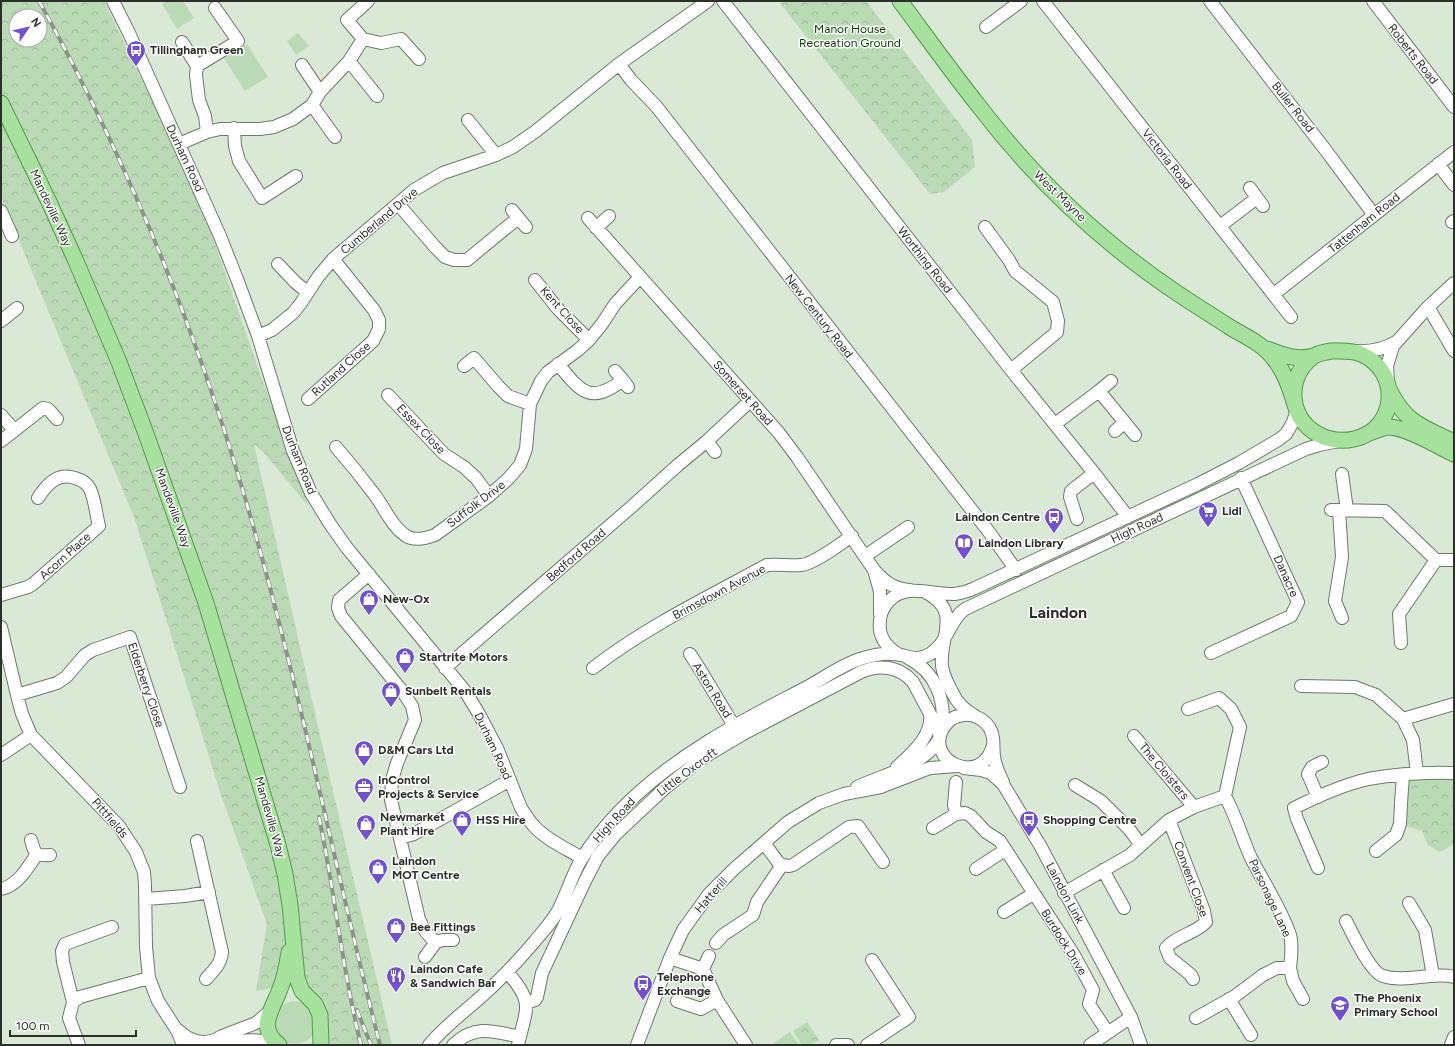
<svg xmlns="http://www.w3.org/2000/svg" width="1455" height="1046" viewBox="0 0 1455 1046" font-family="Figtree,sans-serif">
<defs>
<pattern id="forest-crowns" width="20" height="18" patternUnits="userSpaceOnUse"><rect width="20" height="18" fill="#b9dab4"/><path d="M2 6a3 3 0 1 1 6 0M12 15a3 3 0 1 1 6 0" fill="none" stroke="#9fbc9b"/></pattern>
</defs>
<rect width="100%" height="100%" fill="#d9e9d6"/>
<path fill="#b9dab4" d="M166,1H183L194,18L177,29L162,4Z
M298,33L309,46L296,55L287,41Z
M247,44L268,77L245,91L224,58Z
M293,1001C307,1002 311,1006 313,1020C314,1023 315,1027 315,1029C313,1044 292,1046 281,1041C278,1038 275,1032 273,1027C277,1013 276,1005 293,1001Z
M790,1032L799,1045H771Z"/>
<path fill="url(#forest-crowns)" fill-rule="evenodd" d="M1,1H104L163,124L210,229L261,376L309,507L265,454L254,444L320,735L392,1045H330L328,1036L326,1013L314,989L279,987L256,991L267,924L220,792L134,517L1,197ZM16,16H40V40H16Z
M783,1H866L972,140L975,167L944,192L930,194L780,3Z
M1454,773V844L1439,852L1428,845L1422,831L1400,824L1403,775Z
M807,1022L819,1040L811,1045H802L793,1031Z"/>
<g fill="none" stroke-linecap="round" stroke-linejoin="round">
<g stroke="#6c7a69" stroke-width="14">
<path id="minor" d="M113,1L129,33L220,236L237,279L258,336L293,451L311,493L330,524L347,548L465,691L479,714L497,748L521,808C525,814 529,821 534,826C545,839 567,849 582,858
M723,1L1011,370L1094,473L1128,517
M1043,1L1291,317
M1210,1L1324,148L1374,215
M1373,1L1454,107
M986,27L1021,1
M363,39L381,43L401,39L419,59
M182,42L197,66L196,75L199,100L205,116L207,132
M349,61L377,96
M619,64L631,80L656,106L989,532L1016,570
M302,65L320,92
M197,66L238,41L215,8
M312,105L335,137
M468,120L496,155
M234,128L235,146L239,161L262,198L296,176
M179,144L207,132L220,129H260L274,127L293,119L312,105L320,92L349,61L363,39L347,20L368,1
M1438,164L1454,185
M1250,188L1263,206
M398,204L436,248L445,257L454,260H467L518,218
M512,210L526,227
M1,211L12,236
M588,218L779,433L797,457L874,570L880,591V614
M1452,222L1454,221
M1220,226L1257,198
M985,227L1009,260L1015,271L1053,302L1058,321L1057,332L1011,370
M596,228L609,216
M278,264L295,282L307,292
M535,280L558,309L589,340
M1274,294L1454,152
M1427,308L1431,312L1454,351
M1,321L17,308
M258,336L272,330L293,313L301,303L318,277L333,259L414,190L443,173L496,155L513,147L536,131L619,64L708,1
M1355,351C1369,352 1384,349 1396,342
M558,364C581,392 590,405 623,380L628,387
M464,366L474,358L498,386L508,396L530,404
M615,371L623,380
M1388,382L1387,366L1393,346L1427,308L1454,283
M1099,391L1135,435
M388,395L444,454L464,467L476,478L489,496
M308,399L373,341L379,329V320L374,310L333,259
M1,415L14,430
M1055,424L1099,391L1111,381
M1115,431L1124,423
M1,441L43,408L48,409L57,419
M707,441L715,452
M336,447C349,462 362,478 374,494C385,508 392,528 408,537C417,541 427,538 435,535L489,496L508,479L520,465L526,449L530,404L541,381L548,372L578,350L589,340L602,324L615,304L640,277
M1342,474L1347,510
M1331,510L1385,511L1436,560
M1339,510L1342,557L1335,601L1342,618
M1077,519L1070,497L1071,491L1094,473
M865,556L908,527
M875,571C885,582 894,589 910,590
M369,574L339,600L338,608L341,616L403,692L412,706L415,720L397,763L392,780L391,800L419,919C423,929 428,936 436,942L425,957
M925,592C963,611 939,636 942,666C943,675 948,684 952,692C957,703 964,710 975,716
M1,595L28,587L33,584L99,526C96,514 95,500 90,489C87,483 82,480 75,478C58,472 47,484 38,498
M1,627L17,695L22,714L31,735L119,826L136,852L144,872L145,885L146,947L149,978L158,1001L178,1032L183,1045
M1401,643L1399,614L1436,560H1454
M1211,653L1291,616L1298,602L1241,478
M690,654L701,671L734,726
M898,654C886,647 878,636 880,621C880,614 883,608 888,602C905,582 932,595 955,594C962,593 969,591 975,588L1198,484L1239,463L1278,440L1286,434L1293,422L1297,410
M908,658C936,672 946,700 942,730
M445,668L629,509L678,465L707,441L750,401
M593,668C646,627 708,597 767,565C778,564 790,566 801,565C814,564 840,544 852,536
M1301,686L1355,687L1376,695L1403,719L1413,740L1417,773
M17,695L57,683L66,677L85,655L93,650L130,637L180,787
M1403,719L1454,704
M1134,736L1194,807
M993,745C982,789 922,760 944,727C948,721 953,717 959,716C974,711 991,722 993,738C994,744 993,750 994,756C995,766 999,774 1003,782
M1,755L31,735
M897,767C911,754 933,736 930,714
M964,768L981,770L991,773L1003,784L1041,847L1131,1017L1141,1045
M956,782L954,805L956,814
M1075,785L1101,801L1129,829L1141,845
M857,787C884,774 926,766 940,737
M1318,797L1308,774L1312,767L1322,762
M1169,820L1204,911L1206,922C1195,934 1177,935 1166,948L1170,958L1191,975L1193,979
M933,828L956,814L965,813L971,816L986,832L1000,841L1074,955L1093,990L1089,1004L1108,1033
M400,838L414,834L510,780
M31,840C35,854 35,856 50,855
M197,841L222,952C221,964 214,970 206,979
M764,843L778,862L782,865
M1376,851L1396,835L1400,824L1401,803L1403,775
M1318,868L1297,819L1294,808C1318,796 1342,785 1368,779C1396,774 1426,772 1454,773
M976,869L1005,850
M1103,870L1124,908
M1,889C19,885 27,868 37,854
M1064,893L1130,855L1169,820L1194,807L1225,796L1240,727L1231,709L1219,698L1188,709
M146,899L185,896L209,892
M1409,903L1425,930L1433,976
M1004,912L1033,894
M1346,921C1352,933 1371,973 1383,976C1395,980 1408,978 1420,977C1431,976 1443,974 1454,977
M436,942L443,940H453
M716,943L723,935L753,915L757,902L782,865L789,866L793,865L849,827L858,826L883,862
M670,958L703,969L717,1000L746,1045
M1290,968L1293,981L1303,999
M703,969L709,956
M507,972C535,1003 526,1008 518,1045
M1229,999L1251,1035
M677,1001L701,1009L717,1000
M73,1002L80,997L149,978
M527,1003L535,1000L537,997L542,973L585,881L598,856L615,835L665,788L701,759L743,734L861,672C879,664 899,666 913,682L937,727L940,737
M1196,1018L1235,996L1263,975L1277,968H1290C1291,957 1293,946 1290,935C1281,908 1264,883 1251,858C1242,838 1236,816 1225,796
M178,1030C188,1040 200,1045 214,1040
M79,1045L69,1018L73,1002L63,962L62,951L65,944L112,927
M206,1045L222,1036L256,1023L269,1012
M226,1045C242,1039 261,1039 278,1045
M429,1045C445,1026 464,1012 482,996C501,979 519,960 535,941C543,931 553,921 559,909C567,893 572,875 581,860C611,811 659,772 707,742C740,721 775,704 809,686C825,677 842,665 860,659C870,656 882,653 892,654C907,654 915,663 930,654C948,643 949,620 965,609L1306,449L1319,445L1339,441
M453,1045C475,1024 493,1031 520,1037
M637,1045L670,958L683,930L709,894L734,869L788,822L819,803L844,794L881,787L930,768L957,766
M836,1045H848
M867,1045L909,1017L872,960
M1090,1045L1131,1017
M1451,1045L1454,1037"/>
</g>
<g stroke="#55984b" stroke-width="17">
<path id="major" d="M900,1C926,36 951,71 978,105C1033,177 1101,242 1177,293C1195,305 1214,317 1233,329C1247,337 1264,345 1274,359C1285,372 1290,389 1295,405
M1,103L50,204L75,259L119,362L145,431L206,603L278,845L285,874L290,905L297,978L302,991L315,1004L320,1015L321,1045
M1267,349C1283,355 1297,361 1314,356
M1331,351C1341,351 1352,350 1361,354C1401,371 1398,429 1354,439C1319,447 1285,418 1296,380C1299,371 1305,362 1314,356C1319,353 1325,352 1331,351Z
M1389,389C1405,423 1423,427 1454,442
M1372,432C1377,430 1384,427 1390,427C1408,428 1437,446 1454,454
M279,1045C256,1027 273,1009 280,989C285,977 287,965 289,952"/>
</g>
<use href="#minor" stroke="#fff" stroke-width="12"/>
<use href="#major" stroke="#a6e29e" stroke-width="15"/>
<g stroke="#8a9588" stroke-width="4">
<path id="rail" d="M39,1C125,156 193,321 243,491C297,673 333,861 380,1045
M319,817C335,893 342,970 361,1045
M357,1010L371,1045"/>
</g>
<use href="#rail" stroke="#fff" stroke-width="2.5" stroke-dasharray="8" stroke-linecap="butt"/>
</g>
<defs>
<g id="bus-pin" transform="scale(1)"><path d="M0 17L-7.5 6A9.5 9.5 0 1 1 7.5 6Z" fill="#7252cb" stroke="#fff"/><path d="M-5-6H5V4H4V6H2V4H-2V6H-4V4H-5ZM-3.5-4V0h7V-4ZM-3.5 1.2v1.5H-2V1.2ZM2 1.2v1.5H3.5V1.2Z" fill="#fff"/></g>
<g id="supermarket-pin" transform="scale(1)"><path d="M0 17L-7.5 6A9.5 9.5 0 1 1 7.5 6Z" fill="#7252cb" stroke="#fff"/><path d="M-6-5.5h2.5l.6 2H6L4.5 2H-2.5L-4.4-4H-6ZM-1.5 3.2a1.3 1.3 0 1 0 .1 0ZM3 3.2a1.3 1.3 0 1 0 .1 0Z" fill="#fff"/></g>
<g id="library-pin" transform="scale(1)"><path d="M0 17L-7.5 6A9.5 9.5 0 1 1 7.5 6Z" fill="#7252cb" stroke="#fff"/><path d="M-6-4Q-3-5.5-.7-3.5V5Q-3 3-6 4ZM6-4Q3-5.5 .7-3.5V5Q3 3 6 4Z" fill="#fff"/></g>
<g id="shop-pin" transform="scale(1)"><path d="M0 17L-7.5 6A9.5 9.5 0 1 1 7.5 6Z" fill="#7252cb" stroke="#fff"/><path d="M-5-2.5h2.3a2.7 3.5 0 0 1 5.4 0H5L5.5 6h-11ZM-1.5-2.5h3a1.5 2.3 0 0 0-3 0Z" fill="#fff"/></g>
<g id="office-pin" transform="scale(1)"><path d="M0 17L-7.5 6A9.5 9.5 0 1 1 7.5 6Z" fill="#7252cb" stroke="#fff"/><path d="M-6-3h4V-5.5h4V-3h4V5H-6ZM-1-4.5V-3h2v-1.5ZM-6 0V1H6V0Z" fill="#fff"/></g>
<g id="restaurant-pin" transform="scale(1)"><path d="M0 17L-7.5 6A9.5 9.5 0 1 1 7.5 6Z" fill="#7252cb" stroke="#fff"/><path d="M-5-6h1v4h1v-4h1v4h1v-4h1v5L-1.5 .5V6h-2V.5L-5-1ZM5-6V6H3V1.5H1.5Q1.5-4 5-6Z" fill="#fff"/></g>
<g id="school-pin" transform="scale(1)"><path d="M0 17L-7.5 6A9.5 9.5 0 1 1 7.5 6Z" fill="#7252cb" stroke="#fff"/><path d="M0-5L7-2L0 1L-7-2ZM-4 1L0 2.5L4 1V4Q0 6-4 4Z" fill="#fff"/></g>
</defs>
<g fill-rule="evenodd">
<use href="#bus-pin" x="136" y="50"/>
<use href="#supermarket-pin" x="1208" y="511"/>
<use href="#bus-pin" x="1054" y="517"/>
<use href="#library-pin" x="964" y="543"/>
<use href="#shop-pin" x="369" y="599"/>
<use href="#shop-pin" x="405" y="657"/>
<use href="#shop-pin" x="391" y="691"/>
<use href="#shop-pin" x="364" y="750"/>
<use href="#office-pin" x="364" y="787"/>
<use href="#shop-pin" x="462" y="820"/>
<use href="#bus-pin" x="1029" y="820"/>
<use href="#shop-pin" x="366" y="824"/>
<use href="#shop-pin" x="378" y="868"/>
<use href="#shop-pin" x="396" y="927"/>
<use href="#restaurant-pin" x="396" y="976"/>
<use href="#bus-pin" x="643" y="984"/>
<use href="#school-pin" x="1340" y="1005"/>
</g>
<g text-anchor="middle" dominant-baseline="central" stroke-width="3" stroke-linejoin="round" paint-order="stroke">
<g font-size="12" fill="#083b02" stroke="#fff">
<text x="850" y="29">Manor House<tspan x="850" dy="14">Recreation Ground</tspan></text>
</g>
<g font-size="12" font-weight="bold" fill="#2b312a" stroke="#fff" text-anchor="start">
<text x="150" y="50">Tillingham Green</text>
<text x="1222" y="511">Lidl</text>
<text x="1040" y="517" text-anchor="end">Laindon Centre</text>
<text x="978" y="543">Laindon Library</text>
<text x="383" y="599">New-Ox</text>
<text x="419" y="657">Startrite Motors</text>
<text x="405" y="691">Sunbelt Rentals</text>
<text x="378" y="750">D&amp;M Cars Ltd</text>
<text x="378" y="780">InControl<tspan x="378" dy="14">Projects &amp; Service</tspan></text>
<text x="380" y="817">Newmarket<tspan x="380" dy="14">Plant Hire</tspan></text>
<text x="476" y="820">HSS Hire</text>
<text x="1043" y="820">Shopping Centre</text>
<text x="392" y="861">Laindon<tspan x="392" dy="14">MOT Centre</tspan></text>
<text x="410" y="927">Bee Fittings</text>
<text x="410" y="969">Laindon Cafe<tspan x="410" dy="14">&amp; Sandwich Bar</tspan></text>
<text x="657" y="977">Telephone<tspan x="657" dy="14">Exchange</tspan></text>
<text x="1354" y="998">The Phoenix<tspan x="1354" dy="14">Primary School</tspan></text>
</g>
<g font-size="12" fill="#2b312a" stroke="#fff">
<text transform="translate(1413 54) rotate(52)">Roberts Road</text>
<text transform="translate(1293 107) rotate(52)">Buller Road</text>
<text transform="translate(185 158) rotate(65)">Durham Road</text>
<text transform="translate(1167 159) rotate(52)">Victoria Road</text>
<text transform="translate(1060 196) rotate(44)">West Mayne</text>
<text transform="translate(51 208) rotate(65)">Mandeville Way</text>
<text transform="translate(379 221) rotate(-40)">Cumberland Drive</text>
<text transform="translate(1364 223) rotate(-39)">Tattenham Road</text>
<text transform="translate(925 260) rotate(52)">Worthing Road</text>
<text transform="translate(562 310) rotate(48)">Kent Close</text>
<text transform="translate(819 316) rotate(52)">New Century Road</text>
<text transform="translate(341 369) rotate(-42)">Rutland Close</text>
<text transform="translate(743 393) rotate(48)">Somerset Road</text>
<text transform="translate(421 429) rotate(46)">Essex Close</text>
<text transform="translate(299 460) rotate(68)">Durham Road</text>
<text transform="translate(476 504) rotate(-37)">Suffolk Drive</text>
<text transform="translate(173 508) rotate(70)">Mandeville Way</text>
<text transform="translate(1137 528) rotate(-25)">High Road</text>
<text transform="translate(576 555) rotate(-41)">Bedford Road</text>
<text transform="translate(65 556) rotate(-42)">Acorn Place</text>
<text transform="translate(1286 576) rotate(66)">Danacre</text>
<text transform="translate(719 592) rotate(-28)">Brimsdown Avenue</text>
<text transform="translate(146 685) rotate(71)">Elderberry Close</text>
<text transform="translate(712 690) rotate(58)">Aston Road</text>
<text transform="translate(493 746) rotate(65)">Durham Road</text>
<text transform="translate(1164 771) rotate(50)">The Cloisters</text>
<text transform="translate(687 772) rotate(-37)">Little Oxcroft</text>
<text transform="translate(270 817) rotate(74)">Mandeville Way</text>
<text transform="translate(110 818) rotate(49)">Pittfields</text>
<text transform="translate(614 820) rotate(-48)">High Road</text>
<text transform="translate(1191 879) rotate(70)">Convent Close</text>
<text transform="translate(1065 893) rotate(62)">Laindon Link</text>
<text transform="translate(711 895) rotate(-49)">Hatterill</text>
<text transform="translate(1270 898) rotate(65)">Parsonage Lane</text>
<text transform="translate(1064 942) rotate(58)">Burdock Drive</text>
</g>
<g font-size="16" font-weight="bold" fill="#2b312a" stroke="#fff">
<text x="1058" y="612">Laindon</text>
</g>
</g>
<rect width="1455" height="1046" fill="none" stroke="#2b312a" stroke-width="4"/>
<g transform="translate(28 28) rotate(56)"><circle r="19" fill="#ffffff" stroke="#aaadaa"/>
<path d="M0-3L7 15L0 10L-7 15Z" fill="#7252cb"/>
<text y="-6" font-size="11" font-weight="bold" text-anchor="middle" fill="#2b312a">N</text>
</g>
<path d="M10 1030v6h126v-6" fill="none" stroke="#2b312a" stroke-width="2"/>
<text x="16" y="1030" font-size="12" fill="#2b312a" stroke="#ffffff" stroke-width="3" paint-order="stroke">100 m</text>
</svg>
